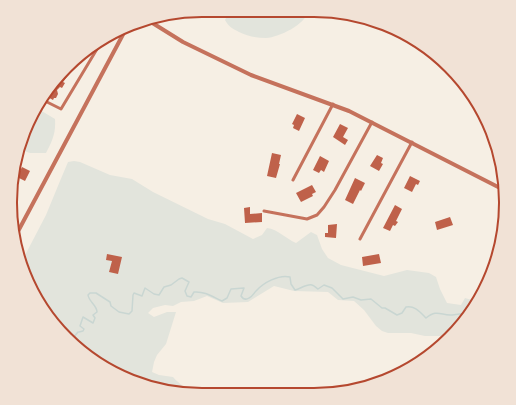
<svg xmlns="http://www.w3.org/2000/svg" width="516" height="405" viewBox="0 0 516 405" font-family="'Golos Text',sans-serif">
<rect width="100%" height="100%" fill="#f6efe4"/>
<path fill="#e2e4dc" d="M309,11C304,25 280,37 266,38C256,38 247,36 239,32C233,29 228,26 225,20L228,14L249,13L255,16L260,13Z
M35,107L55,119C56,134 52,141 46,153H30L18,149Z
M74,161L80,162L110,175L132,179L153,192L208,219L225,224L253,239L262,235L267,228C278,229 286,239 296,243L311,232L317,235L322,249L328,258L341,265L384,276L407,270L429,273L436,277L440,289L447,303L461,305L465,298L475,301L466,320L453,331L441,336H425L411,333H388L382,331L376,326L364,310L354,301L338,300L328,292L294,291L274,286L248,302L223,303L207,296L194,301L181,302L173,306L165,305L153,308L148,313L154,317L167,312H176L166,344L157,355L154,362L152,372L159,375L173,377C177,382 183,385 187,391H165L95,362L36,299L21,263L46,215L60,181L68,162Z"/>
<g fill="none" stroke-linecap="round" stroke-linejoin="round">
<path stroke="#c9d6d2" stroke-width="1.5" d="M79,332L83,331L84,329L80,326L83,317L93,323L95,318L93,315L97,312C97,305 89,302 88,295L90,293H96L110,302L111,306L119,312L129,314L132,311L133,295L134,293L142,296L145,288L154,294L159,295L164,287L171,285L179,279L182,278L189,282L185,291L187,296L191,297L194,292C205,291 213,297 222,301L227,298L231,289L244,288L241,296C243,299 246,300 249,298C252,297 254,293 256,291C263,283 279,274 290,277L291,284L295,290C300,289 308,283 312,285C315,286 316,288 318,289L324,285L332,288L343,299L353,297L361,300L371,299L382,308H385L397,315L402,313L406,307C414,305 420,312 426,318C436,310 439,314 450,315C456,315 464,313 470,312
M73,338L78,332"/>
</g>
<path fill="#bf614a" d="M75,60L73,64H74L68,72L70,73L63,82L65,83L62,88L60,87L57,90L58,94L56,98H54L53,100L44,95L67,66Z
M297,114L305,118L299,131L293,128L294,125L292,124Z
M340,124L348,128L343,137L348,140L345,145L333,137Z
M272,153L281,155L279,164H280L276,178L267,176Z
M377,155L383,158L381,163L383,164L379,171L370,166Z
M320,156L329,161L324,172L321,170L319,173L313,170Z
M22,167L30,171L25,181L17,177Z
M410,176L420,181L418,185L416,184L412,192L404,188Z
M355,178L365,183L361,191L360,190L353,204L345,200Z
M312,185L316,192L312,194L313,196L301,202L296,193Z
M395,205L402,209L396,221L398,222L395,226L393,225L390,231L383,228Z
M250,207V214L262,213V222L245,223L244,208Z
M450,217L453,225L437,230L435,222Z
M337,224L336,238L325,237V233H328V225Z
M107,254L122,257L118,274L109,272L112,261L106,260Z
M379,254L381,263L363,266L362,257Z"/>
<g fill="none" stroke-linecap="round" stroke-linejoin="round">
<path stroke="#c5725c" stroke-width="3" d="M41,99L61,109L100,44L102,39
M293,180L333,104
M264,211L307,219L317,215L324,207L335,190L372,122
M360,239L412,142"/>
<path stroke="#c5725c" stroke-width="4" d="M146,19L183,42L251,75L349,111L504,190
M15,237L127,27"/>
</g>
<path d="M0 0H516V405H0ZM202 17H314A185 185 0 0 1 499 202V203A185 185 0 0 1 314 388H202A185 185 0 0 1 17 203V202A185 185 0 0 1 202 17Z" fill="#f1e2d6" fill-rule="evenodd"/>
<path fill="none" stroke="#b5482f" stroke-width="2" d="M202 17H314A185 185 0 0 1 499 202V203A185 185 0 0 1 314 388H202A185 185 0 0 1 17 203V202A185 185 0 0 1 202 17Z"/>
</svg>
